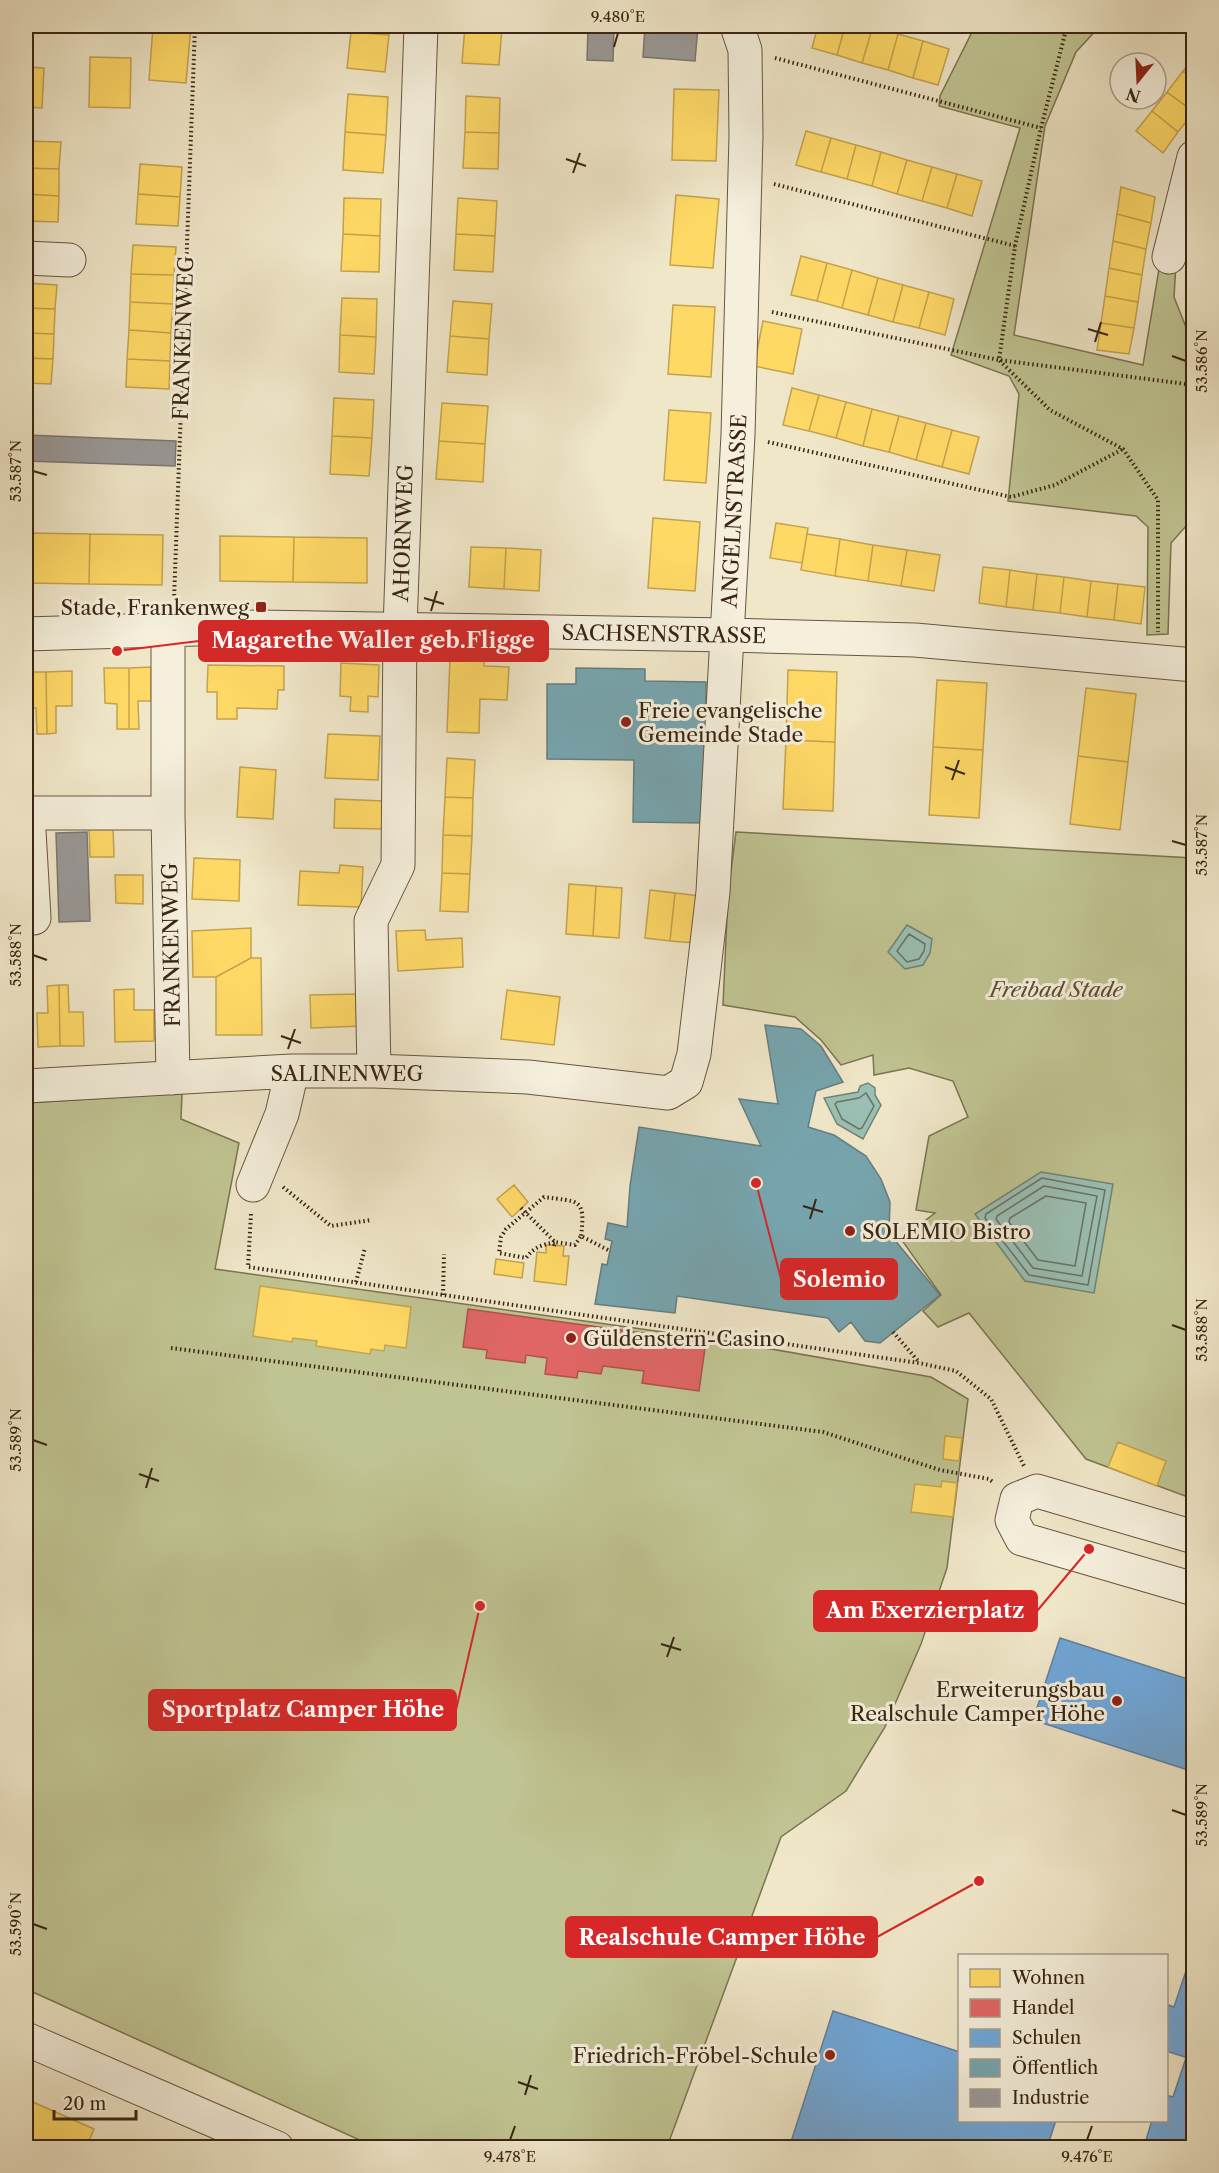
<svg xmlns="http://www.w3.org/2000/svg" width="1219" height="2173" viewBox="0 0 1219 2173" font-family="'Libre Caslon Text',serif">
<rect width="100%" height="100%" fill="#f0e7c9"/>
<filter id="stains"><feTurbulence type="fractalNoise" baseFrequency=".00333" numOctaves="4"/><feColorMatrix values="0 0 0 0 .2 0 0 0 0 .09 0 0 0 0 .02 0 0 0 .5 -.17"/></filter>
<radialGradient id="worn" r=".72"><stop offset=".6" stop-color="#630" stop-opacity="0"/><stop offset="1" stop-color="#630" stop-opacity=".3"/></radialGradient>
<path fill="#c0c492" stroke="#7c7452" stroke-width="1.5" d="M970,26H1100L1076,52L1045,126L1014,335L1143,365L1160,263L1176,264L1174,297L1193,345L1194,527L1186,526L1171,543L1168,634L1147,635L1148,527L1136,516L1008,501L1019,394L1009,376L951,355L1020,128L939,106L940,96L971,34Z
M736,832L1193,858V1499L1086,1459L969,1313L938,1327L923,1311L941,1295L901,1239L935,1213L916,1210L929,1136L968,1117L953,1081L909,1068L874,1075L873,1055L841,1065L821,1040L795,1017L723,1005L728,894Z
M182,1093L181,1119L239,1143L215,1269L720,1340L931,1377L968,1399L947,1568L921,1644L885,1727L846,1791L781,1837L667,2147H375L26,1989V1103Z"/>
<path fill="#9ac0b5" stroke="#738274" stroke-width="1.5" d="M907,925L932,939L930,953L923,965L905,969L888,952Z
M868,1083L875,1088V1095L881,1105L863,1139L837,1124L824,1098L858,1092L860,1086Z
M1041,1172L1113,1184L1094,1293L1025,1281L975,1214Z"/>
<path fill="#ffd966" stroke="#c4a34d" stroke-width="1.5" d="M153,26H191L186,83L149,80Z
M351,26H390L389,35L351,32Z
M465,26L502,28L499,65L462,63Z
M465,26H502V28Z
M818,26H845L837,55L812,48Z
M845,26H873L862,63L837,55Z
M873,26L898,34L888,70L862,63Z
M351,32L389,35L385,72L347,68Z
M898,34L923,41L913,78L888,70Z
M923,41L949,49L938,85L913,78Z
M90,57L131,58L130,108L89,107Z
M1194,58V80L1183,71Z
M26,67L44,68L42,108L26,107Z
M1183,71L1194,80V112L1167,92Z
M674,89L719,90L716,161L672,160Z
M1167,92L1194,112L1178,132L1152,111Z
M348,94L388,97L386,135L345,132Z
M466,96L500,98L499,133L465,132Z
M1152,111L1178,132L1163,153L1136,131Z
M806,131L831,138L821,172L796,165Z
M345,132L386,135L383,173L343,170Z
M465,132L499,133L498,169L463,168Z
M831,138L856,145L847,179L821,172Z
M26,141L61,142L59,169L26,168Z
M856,145L881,152L872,186L847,179Z
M881,152L907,160L897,194L872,186Z
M907,160L932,167L922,201L897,194Z
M140,164L182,167L180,197L138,194Z
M932,167L957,174L947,208L922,201Z
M26,168L59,169V196L26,194Z
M957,174L982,181L972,216L947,208Z
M1121,187L1155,197L1151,223L1117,214Z
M26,194L59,196L58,222L26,221Z
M138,194L180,197L178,226L136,224Z
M676,195L719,199L713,268L670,265Z
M344,198L381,199L380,236L343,234Z
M458,198L497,201L495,236L456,234Z
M1117,214L1151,223L1146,249L1113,241Z
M343,234L380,236L379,272L341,271Z
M456,234L495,236L493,272L454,270Z
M1113,241L1146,249L1142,275L1109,268Z
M133,245L176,247L174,275L131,274Z
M801,256L827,263L817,301L791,295Z
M827,263L852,270L842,308L817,301Z
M1109,268L1142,275L1138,302L1105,296Z
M852,270L878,278L868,315L842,308Z
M131,274L174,275L173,304L130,302Z
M878,278L903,285L893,322L868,315Z
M26,283L57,285L55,309L26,308Z
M903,285L929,292L919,328L893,322Z
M929,292L954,299L945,335L919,328Z
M1105,296L1138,302L1134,328L1101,323Z
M342,298L377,299L376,337L340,335Z
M453,301L492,304L489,339L450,336Z
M130,302L173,304L171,333L129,330Z
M673,305L715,307L711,377L668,374Z
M26,308L55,309L54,334L26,333Z
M763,321L802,329L793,374L754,366Z
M1101,323L1134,328L1129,354L1097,350Z
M129,330L171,333L170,361L127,359Z
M26,333L54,334L53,359L26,358Z
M340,335L376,337L374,374L339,372Z
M450,336L489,339L487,375L447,372Z
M26,358L53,359L51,384L26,383Z
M127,359L170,361L169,389L126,387Z
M792,388L819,395L809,431L783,425Z
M819,395L846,402L836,438L809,431Z
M334,398L374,400L372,438L332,436Z
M846,402L872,409L863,446L836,438Z
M442,403L488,406L485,444L439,441Z
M872,409L899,416L889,452L863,446Z
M669,410L711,413L706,483L664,480Z
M899,416L926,423L916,460L889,452Z
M926,423L952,430L942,467L916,460Z
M952,430L979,437L969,474L942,467Z
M332,436L372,438L369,476L330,474Z
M439,441L485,444L483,482L436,479Z
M653,518L700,522L695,591L648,588Z
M776,523L808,528L802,563L770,558Z
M26,533L90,534L89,584L26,583Z
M90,534L163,535L162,585L89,584Z
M807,534L840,539L835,576L801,570Z
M220,536L294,537L293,582L220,581Z
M294,537L367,538V583L293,582Z
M840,539L873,545L868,581L835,576Z
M873,545L907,550L901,586L868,581Z
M471,547L506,548L504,589L469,587Z
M506,548L541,550L539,591L504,589Z
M907,550L940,555L934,591L901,586Z
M983,567L1010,570L1006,607L979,603Z
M1010,570L1037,574L1033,610L1006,607Z
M1037,574L1064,577L1060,613L1033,610Z
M1064,577L1091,581L1087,617L1060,613Z
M1091,581L1118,584L1114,620L1087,617Z
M1118,584L1145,587L1141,624L1114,620Z
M450,659L484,661V666L509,667L507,700L480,699L479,733L447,732Z
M341,663L379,665L378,697L368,696V712L350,711L351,697L340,696Z
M208,665L284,666V690H278L277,709L237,708V719H217V692H207Z
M151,667V701H138L139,729H129V668Z
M104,668H129V729H117V704L105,703Z
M788,670L837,672L835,742L786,740Z
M72,671V706H56V733L47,734L46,672Z
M26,672H46L47,734H37L36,708H26Z
M937,680L987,683L983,750L933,747Z
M1086,688L1136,694L1128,762L1078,756Z
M328,734L380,736L378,780L325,778Z
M786,740L835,742L833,811L783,809Z
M933,747L983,750L979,818L929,815Z
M1078,756L1128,762L1120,830L1070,824Z
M447,758L475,760L473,798L445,797Z
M240,767L276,770L273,819L237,817Z
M445,797L473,798L472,836L443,835Z
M335,799L384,801L383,829L334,828Z
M89,825H113L114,857H90Z
M443,835L472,836L470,874L442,873Z
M194,858L240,860L239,901L192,899Z
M340,865L363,867L361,907L298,905L300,871L339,873Z
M442,873L470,874L468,912L440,911Z
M115,875H143V904L116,903Z
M569,884L596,886L593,936L566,934Z
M596,886L622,888L619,938L593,936Z
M650,890L675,893L670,941L645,938Z
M675,893L700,896L696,943L670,941Z
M251,928V958L216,977H193L192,931Z
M425,930L426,940L462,938L463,967L398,971L396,931Z
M251,958H261L262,1035H216V977Z
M59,985L60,1046L38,1047L37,1013H48L47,986Z
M59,985H68L69,1012H83L84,1046H60Z
M134,989V1010H154V1041L115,1042L114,990Z
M507,990L560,997L554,1045L501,1039Z
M359,994L361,1026L311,1028L310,995Z
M514,1185L528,1202L512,1217L497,1199Z
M546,1245L564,1246L563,1256H569L566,1285L534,1281L537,1252L546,1253Z
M496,1259L524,1263L522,1278L494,1274Z
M260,1286L411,1307L406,1348L385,1345L384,1351L371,1349L370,1354L316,1346L317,1341L293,1338L292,1342L253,1336Z
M945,1436L962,1438L959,1461L943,1459Z
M1118,1442L1166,1461L1157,1486L1108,1467Z
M942,1481L957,1483L953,1517L911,1512L915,1484L941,1487Z
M26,2099L94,2129L86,2148H26Z
M127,2141L142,2148H124Z"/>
<path fill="#e06666" stroke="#ae524d" stroke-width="1.5" d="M468,1309L649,1334L648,1340L705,1348L699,1391L642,1383L644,1371L603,1366L601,1374L578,1371L577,1378L545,1374L547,1358L526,1355L525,1363L486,1358L487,1350L463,1347Z"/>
<path fill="#6fa8dc" stroke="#5f819f" stroke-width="1.5" d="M1060,1638L1194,1681V1772L1033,1720Z
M1194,1947V2060L1166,2051V2004L1174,2007Z
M833,2011L960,2052V2120H1056L1047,2148H789Z
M1186,2058L1194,2060V2127L1187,2148H1169L1146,2140L1152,2120H1166V2095L1173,2097Z"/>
<path fill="#76a5af" stroke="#647f80" stroke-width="1.5" d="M576,668L645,669V681L706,682L705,823L633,822L634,760L547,759V684H576Z
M765,1025L801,1029L821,1046L843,1082L816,1091L808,1127L834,1135L866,1156L881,1179L890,1202L889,1233L940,1295L880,1343L865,1341L851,1322L839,1332L828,1318L677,1296L675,1313L595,1304L602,1264L607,1265L612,1241L605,1239L608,1223L627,1227L630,1186L639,1127L761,1146L739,1099L778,1104Z"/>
<path fill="#999" stroke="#7c7670" stroke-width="1.5" d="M588,26H614L613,61L587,60Z
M645,26H698L695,61L643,57Z
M26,435L176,441L175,466L26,461Z
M87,832L90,921L59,922L56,833Z"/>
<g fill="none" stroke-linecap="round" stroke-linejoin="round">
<path stroke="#6a7264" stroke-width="1.5" d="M909,934L925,944L924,951L919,959L907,962L897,951Z
M866,1093L874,1106L862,1128L859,1129L842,1119L835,1104L837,1102L859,1098Z
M1042,1178L1105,1190L1088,1285L1029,1275L985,1218L986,1214Z
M1044,1186L1097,1196L1082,1276L1033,1268L996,1219L997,1216Z
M1046,1196L1086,1203L1075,1266L1038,1260L1009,1222L1010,1218Z"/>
<g stroke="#675640" stroke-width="35">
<path id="minor" d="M1169,257L1194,157
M26,258L69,260
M168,629V813L173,1078
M26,634L260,627L729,635L915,640L1194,665
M34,918L28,813H168
M374,1071L371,921L398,865L400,629L421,26
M26,1086L292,1071H374L528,1077L668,1093L686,1082L694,1054L713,892L738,435L746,136L745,50L737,26
M253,1185L282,1114L292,1071
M1194,1537L1037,1491L1017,1499L1012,1520L1022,1539L1194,1589
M26,2039L277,2148"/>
</g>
<path stroke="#392512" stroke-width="4" stroke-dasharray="1.5 3" stroke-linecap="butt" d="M1067,26L1041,128L1015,246L999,360L1050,410L1123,449L1158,500V632
M775,58L1041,128
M774,184L1015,246
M772,312L999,360L1194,385
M768,442L1011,497L1055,485L1123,449
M174,600L195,26
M283,1187L331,1226L371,1220
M521,1208L555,1242L575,1245L581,1236L610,1251
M251,1214L248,1267L919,1363L956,1371L991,1399L1024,1466
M554,1246L555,1242C542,1245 534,1247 526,1258L499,1253L501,1237L506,1229L544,1197C578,1202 586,1197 581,1236
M356,1282L365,1248
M443,1295L444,1254
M893,1332L919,1362
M171,1348L823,1432L940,1470L989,1479L994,1483"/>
<use href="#minor" stroke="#f5efdc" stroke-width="33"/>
</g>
<path fill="none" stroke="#392512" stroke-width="2" d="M614,47L618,33M566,159L586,166M573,173L580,153M1088,329L1108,335M1095,342L1101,322M1172,356L1186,361M33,471L47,475M424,598L444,604M431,611L437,591M945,767L965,774M952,780L959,760M1172,841L1186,845M33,955L47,960M281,1036L301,1043M288,1049L295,1029M803,1206L823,1212M810,1219L816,1199M1172,1325L1186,1330M33,1440L47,1445M139,1474L159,1481M146,1488L152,1468M661,1644L681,1650M667,1657L674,1637M1172,1810L1186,1815M33,1924L47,1929M518,2082L538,2089M525,2095L531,2075M510,2140L515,2126M1087,2140L1092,2126"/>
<g fill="#8f2418" stroke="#f5efdc" stroke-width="2">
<rect x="255" y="601" width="12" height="12" rx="3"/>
<circle cx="626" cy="722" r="6"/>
<circle cx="850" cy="1231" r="6"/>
<circle cx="571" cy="1338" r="6"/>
<circle cx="1117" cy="1701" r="6"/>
<circle cx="830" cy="2055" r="6"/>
</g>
<g text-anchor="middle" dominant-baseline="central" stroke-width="6" stroke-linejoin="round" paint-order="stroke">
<g font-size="21" fill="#392512" stroke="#f5efdc">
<text transform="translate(183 338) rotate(-88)">FRANKENWEG</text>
<text transform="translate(734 511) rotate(-87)">ANGELNSTRASSE</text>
<text transform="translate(403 533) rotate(-88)">AHORNWEG</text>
<text transform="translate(664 634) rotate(1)">SACHSENSTRASSE</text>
<text transform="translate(171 945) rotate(-91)">FRANKENWEG</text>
<text x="347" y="1073">SALINENWEG</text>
</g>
<g font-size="21" fill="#392512" stroke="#f5efdc" text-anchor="end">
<text x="249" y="607">Stade, Frankenweg</text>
<text x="638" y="710" text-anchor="start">Freie evangelische<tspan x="638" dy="24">Gemeinde Stade</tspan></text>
<text x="862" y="1231" text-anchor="start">SOLEMIO Bistro</text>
<text x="583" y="1338" text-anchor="start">Güldenstern-Casino</text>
<text x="1105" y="1689">Erweiterungsbau<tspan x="1105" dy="24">Realschule Camper Höhe</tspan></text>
<text x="818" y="2055">Friedrich-Fröbel-Schule</text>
</g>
<g font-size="21" font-style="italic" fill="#5b4d32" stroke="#f5efdc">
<text x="1056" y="989">Freibad Stade</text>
</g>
</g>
<path fill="none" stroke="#d62828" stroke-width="2" d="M117 651L199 641M756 1183L781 1279M1089 1549L1037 1611M480 1606L456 1710M979 1881L877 1937"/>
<g fill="#d62828" stroke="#f5efdc" stroke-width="2">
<circle cx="117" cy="651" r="6"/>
<circle cx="756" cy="1183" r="6"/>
<circle cx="1089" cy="1549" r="6"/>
<circle cx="480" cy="1606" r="6"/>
<circle cx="979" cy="1881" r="6"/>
</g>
<g fill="#d62828" stroke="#d62828" stroke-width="2">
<rect x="199" y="621" width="349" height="40" rx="6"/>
<rect x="781" y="1259" width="116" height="40" rx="6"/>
<rect x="814" y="1591" width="223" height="40" rx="6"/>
<rect x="149" y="1690" width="307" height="40" rx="6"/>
<rect x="566" y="1917" width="311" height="40" rx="6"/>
</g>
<g font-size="22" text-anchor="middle" font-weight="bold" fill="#fff">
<text x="373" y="648">Magarethe Waller geb.Fligge</text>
<text x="839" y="1287">Solemio</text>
<text x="925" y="1618">Am Exerzierplatz</text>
<text x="303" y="1717">Sportplatz Camper Höhe</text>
<text x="722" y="1945">Realschule Camper Höhe</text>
</g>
<rect width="1219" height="2173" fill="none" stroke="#f0e7c9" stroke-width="66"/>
<rect x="958" y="1954" width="210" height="168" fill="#f5efdc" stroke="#aa9e8b" stroke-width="1.5"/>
<rect x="970" y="1969" width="30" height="18" fill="#ffd966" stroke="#aa9e8b" stroke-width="1.5"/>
<text x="1012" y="1984" font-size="18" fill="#392512">Wohnen</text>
<rect x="970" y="1999" width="30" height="18" fill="#e06666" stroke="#aa9e8b" stroke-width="1.5"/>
<text x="1012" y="2014" font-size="18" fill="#392512">Handel</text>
<rect x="970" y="2029" width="30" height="18" fill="#6fa8dc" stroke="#aa9e8b" stroke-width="1.5"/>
<text x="1012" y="2044" font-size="18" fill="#392512">Schulen</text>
<rect x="970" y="2059" width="30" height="18" fill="#76a5af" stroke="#aa9e8b" stroke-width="1.5"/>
<text x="1012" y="2074" font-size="18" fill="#392512">Öffentlich</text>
<rect x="970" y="2089" width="30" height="18" fill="#999999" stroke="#aa9e8b" stroke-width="1.5"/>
<text x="1012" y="2104" font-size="18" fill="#392512">Industrie</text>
<g transform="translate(1138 81) rotate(198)"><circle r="28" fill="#f5efdc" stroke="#aa9e8b" stroke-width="1.5"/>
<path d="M0-4.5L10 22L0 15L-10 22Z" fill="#8f2418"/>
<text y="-9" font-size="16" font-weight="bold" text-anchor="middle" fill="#392512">N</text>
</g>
<path d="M54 2110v9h82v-9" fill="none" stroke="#392512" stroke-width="3"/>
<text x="63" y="2110" font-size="18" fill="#392512" stroke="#f5efdc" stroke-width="4.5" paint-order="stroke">20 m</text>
<rect x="33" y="33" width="1153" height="2107" fill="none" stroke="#392512" stroke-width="2"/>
<g font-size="15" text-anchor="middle" fill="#392512">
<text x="618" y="22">9.480°E</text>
<text transform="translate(1202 361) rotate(-90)" y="5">53.586°N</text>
<text transform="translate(16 471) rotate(-90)" y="5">53.587°N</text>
<text transform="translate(1202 845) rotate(-90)" y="5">53.587°N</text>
<text transform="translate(16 955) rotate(-90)" y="5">53.588°N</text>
<text transform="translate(1202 1330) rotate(-90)" y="5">53.588°N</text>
<text transform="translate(16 1440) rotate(-90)" y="5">53.589°N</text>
<text transform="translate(1202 1815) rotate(-90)" y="5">53.589°N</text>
<text transform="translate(16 1924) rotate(-90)" y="5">53.590°N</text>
<text x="510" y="2162">9.478°E</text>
<text x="1087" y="2162">9.476°E</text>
</g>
<rect width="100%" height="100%" filter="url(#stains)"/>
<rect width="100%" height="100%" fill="url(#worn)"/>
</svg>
